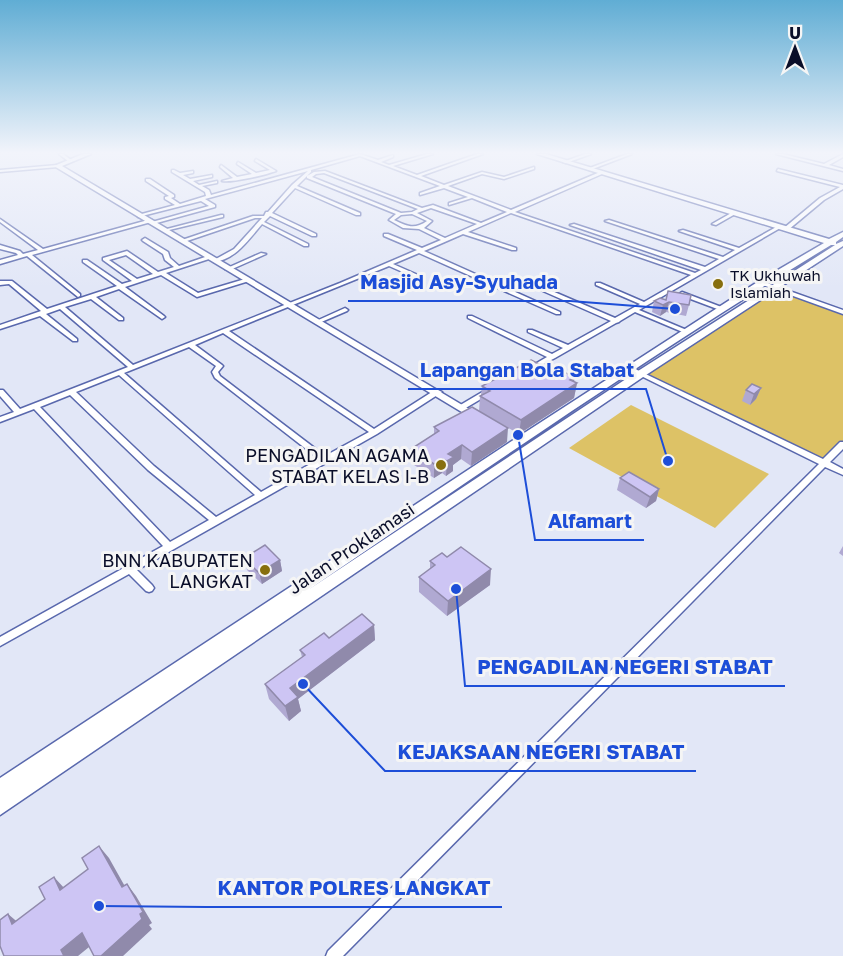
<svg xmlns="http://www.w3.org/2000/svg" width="843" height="956" viewBox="0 0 843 956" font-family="'Golos Text',sans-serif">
<rect width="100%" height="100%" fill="#e2e7f7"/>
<path fill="#ddc266" d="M772,288L843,315V441L823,461L644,373Z
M631,405L769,474L715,528L569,448Z"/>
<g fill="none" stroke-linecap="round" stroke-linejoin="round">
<g stroke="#5968ad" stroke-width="3">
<path id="street" d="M59,154H63L71,160L68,161Z
M360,154L378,160L393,155V157L381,162L389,165L427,154H433L393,166L417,175L477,154H483L421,176L444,185L482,172L504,177L534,167V169L504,179L482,174L448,186L511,210L600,172H602V174L515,212L695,273L701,270L570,225L574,224L705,267L719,259L605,221L609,220L723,257L735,250L679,231L683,230L739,248L778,226L782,227L639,310L689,331V333H685L635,312L620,321L619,322L616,323L555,358L530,371L528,370V368L547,357L468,318V316H472L552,354L563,348L528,332V330H532L568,345L611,321L527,284V282H531L615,318L640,304L596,285V283H600L644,302L691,275L511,213L468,232L516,248V250H512L463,234L424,251L560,312V314H556L419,253L393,264L418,275V277H414L389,266L229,331L374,429L435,390H438L442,392L377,434L137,570L152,585L154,588L152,591L149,592L146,591L129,574L0,646V637L163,546L34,409L0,422V417L14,412L0,396V390H3L20,409L128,367L60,309L46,314L77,339V341H73L40,316L0,329V325L41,311L9,284L0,285V281H12L47,309L117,286L83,262V260H87L122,284L132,281L103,260V258L127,251L158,272L174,267L165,260L163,254L143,241L142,240L145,238L168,252L170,258L179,266L208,256H212V258L166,273L198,293L245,279H249V281L197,297L161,275L125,287L164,316L165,317L162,319L119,289L96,297L123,318V320H119L91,299L65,307L133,365L340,283L417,250L384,236V234H388L422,248L441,240L419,229L403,228L389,220L396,214L307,178V176L314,172L325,171L422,208L433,205L481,223L507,212L472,198L449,205V203L468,197L444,188L420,195V193L440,186L360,156L311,170V172L297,186L360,213V215H356L295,188L272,213L316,234V236H312L270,216L264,222L308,244V246H304L262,224C249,239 235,260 214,262V260L234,249L262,218H255L184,242L179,241L253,216H264L266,212H268L292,185L308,171L205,199L215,205V207L153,224H151V222L32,255L80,294V296L78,297L27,256L0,264V260L18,255L16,253L0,249V245L20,251L23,254L38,250L0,222V219L43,249L148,220H152V222L209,206L201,201L138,217V215L175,205L165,199V197L169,196L146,181V179H150L174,195V197L171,198L180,204L206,196L205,192L172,172V170H174L180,173L193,171V173L183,175L190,179L212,175V177L193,181L199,185L217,181V183L202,186L209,190L211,195ZM324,173L418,209L412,212L401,213L312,177L316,174ZM431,208L477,224L445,238L424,228L432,221L417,213ZM412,214L427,221C414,230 407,226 394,220L401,215ZM126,255L153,274L137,279L109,260ZM223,333L369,432L325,456L220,376L218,372L223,366L222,365L195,345ZM189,347L216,366L212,372L215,378L319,459L261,492L124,373ZM119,375L255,495L216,517L154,466L76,392ZM70,395L148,470L209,520L170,542L40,407Z
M585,154H591L566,163L563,162Z
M627,154H632L590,170L587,169Z
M776,154H783L824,164L843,154V157L829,165L843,169V171Z
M256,159L276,171C265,175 232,183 222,181L233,178L220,167L221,165L237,177L252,174L237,164L238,162L256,173L270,170L255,161Z
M57,165L58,167L0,172V170Z
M778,169L843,185V189L824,200L788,230H784V228L820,198L840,187L777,171Z
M733,212L737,213L716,225L712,224Z
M221,215H223V217L165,231L163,230Z
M261,253L266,254L230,270L225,269Z
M760,282H764L843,310V314L760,284Z
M682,292L724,308L725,309L720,310L680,295L679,294Z
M345,308L348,310L347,311L319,323L317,324L314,322Z
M631,367L823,459L840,442H843V449L830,462L843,469V475L825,467L343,956H326L328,951L819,464L629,370V368Z
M484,391H487L491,393L464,409H461L457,407Z"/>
</g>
<g stroke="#5968ad" stroke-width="3">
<path id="secondary" d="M83,154H91L62,166L484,418L479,421L475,420L54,166Z
M537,154H546L829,239L843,232V237L836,242V244L843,241V246L646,375L0,815V778L515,439L759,281L824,243ZM831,245H835L638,371L308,590C481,473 652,353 831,245Z"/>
</g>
<use href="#street" fill="#fff" fill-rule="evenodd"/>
<use href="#secondary" fill="#fff" fill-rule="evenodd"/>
</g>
<path fill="#b0a9d2" d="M666,300L689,305L686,316L666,312L660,316L652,312L654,301Z
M561,375L575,377L574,382L577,383L574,398L519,434L479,411L480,396L481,395L482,386Z
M761,388L756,399L750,405L742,401L746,390Z
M434,427L507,442L471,466L461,459L453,465V471L446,476L442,473L434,478L411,463V449L434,434Z
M620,478L659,489L656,501L646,508L617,490Z
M843,546V556L839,553Z
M447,557L490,585L447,616L419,592V577L430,569V561Z
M244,558L280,560L282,571L262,584L247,570Z
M374,625L375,640L298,699L301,711L289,721L269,699L265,684L302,657L300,650L329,638Z"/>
<path fill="#908aab" d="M669,302L666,312L660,316L663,305Z
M575,377L573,385L577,383L574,398L519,434L521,420L570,380Z
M761,388L756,399L750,405L754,394Z
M508,428L507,442L471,466L472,452Z
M462,445L461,459L453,465V471L446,476L447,461L448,454Z
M442,459V473L434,478V464Z
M659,489L656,501L646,508L650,497Z
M280,560L282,571L262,584L259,573Z
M491,569L490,585L447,616L448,601Z
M374,625L375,640L298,699L301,711L289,721L285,706L290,688Z
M99,846L109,858L132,899L122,887Z
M54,877L65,889L60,890Z
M127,884L136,896L152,923L149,925L152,929L123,956H101Z
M8,914L21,925L12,924Z
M82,933L94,943L78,956H64L61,950Z"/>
<path fill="#cdc5f4" stroke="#908aab" stroke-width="1.5" d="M668,291L691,295L689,305L669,302L663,305L654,301L660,298L666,300Z
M531,360L561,375L566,373L575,377L570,380L577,383L521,420L480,396L490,391L482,386Z
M752,384L761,388L754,394L746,390Z
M472,407L508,428L472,452L462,445L448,454L454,457L447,461L442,459L434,464L411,449L439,431L434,427Z
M629,472L659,489L650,497L620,478Z
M265,545L280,560L259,573L244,558Z
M461,547L491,569L448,601L419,577L435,565L430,561L442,553L447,557Z
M362,614L374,625L290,688L298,697L285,706L265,684L305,655L300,650L324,633L329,638Z
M99,846L122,887L127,884L143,912L140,914L142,919L101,956H94L82,933L61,950L64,956H4L0,946V920L8,914L12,924L45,899L39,887L54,877L60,890L88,869L82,858Z"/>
<linearGradient id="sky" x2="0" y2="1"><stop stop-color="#60add4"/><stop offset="0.53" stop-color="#f2f4fb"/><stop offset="1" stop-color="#f2f4fb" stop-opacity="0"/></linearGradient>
<rect width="843" height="288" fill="url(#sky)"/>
<g fill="#876f0e" stroke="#f5f5f5" stroke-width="2">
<circle cx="718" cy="284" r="6"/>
<circle cx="441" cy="465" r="6"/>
<circle cx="265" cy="570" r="6"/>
</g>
<g text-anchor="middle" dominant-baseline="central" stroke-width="6" stroke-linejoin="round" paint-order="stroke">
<g font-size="15" fill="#0a0e29" stroke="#f5f5f5" text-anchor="start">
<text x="730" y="275">TK Ukhuwah<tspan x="730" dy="17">Islamiah</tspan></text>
</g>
<g font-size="18" fill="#0a0e29" stroke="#f5f5f5" text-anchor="end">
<text x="429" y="455">PENGADILAN AGAMA<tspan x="429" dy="21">STABAT KELAS I-B</tspan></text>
<text x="253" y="560">BNN KABUPATEN<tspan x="253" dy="21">LANGKAT</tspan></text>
</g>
<g font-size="18" fill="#0a0e29" stroke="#f5f5f5">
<text transform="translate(351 548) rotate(-34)">Jalan Proklamasi</text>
</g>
</g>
<path fill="none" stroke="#1d4ed8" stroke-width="2" d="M675 309L570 301H348M668 461L646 389H408M518 435L535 540H644M456 589L465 686H785M303 684L385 771H696M99 906L206 907H502"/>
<g fill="#1d4ed8" stroke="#f5f5f5" stroke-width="2">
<circle cx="675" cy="309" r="6"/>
<circle cx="668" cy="461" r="6"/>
<circle cx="518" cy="435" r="6"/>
<circle cx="456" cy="589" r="6"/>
<circle cx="303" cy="684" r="6"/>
<circle cx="99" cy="906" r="6"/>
</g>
<g font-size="20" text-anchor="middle" font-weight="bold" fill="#1d4ed8" stroke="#f5f5f5" stroke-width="6" stroke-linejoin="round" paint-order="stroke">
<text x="459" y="289">Masjid Asy-Syuhada</text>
<text x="527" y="377">Lapangan Bola Stabat</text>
<text x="590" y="528">Alfamart</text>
<text x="625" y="674">PENGADILAN NEGERI STABAT</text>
<text x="541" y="759">KEJAKSAAN NEGERI STABAT</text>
<text x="354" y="895">KANTOR POLRES LANGKAT</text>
</g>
<g transform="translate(795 48)" stroke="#f5f5f5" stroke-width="4.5" paint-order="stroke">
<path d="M0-4.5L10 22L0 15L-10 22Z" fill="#0a0e29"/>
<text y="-9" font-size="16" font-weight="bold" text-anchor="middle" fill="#0a0e29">U</text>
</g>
</svg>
